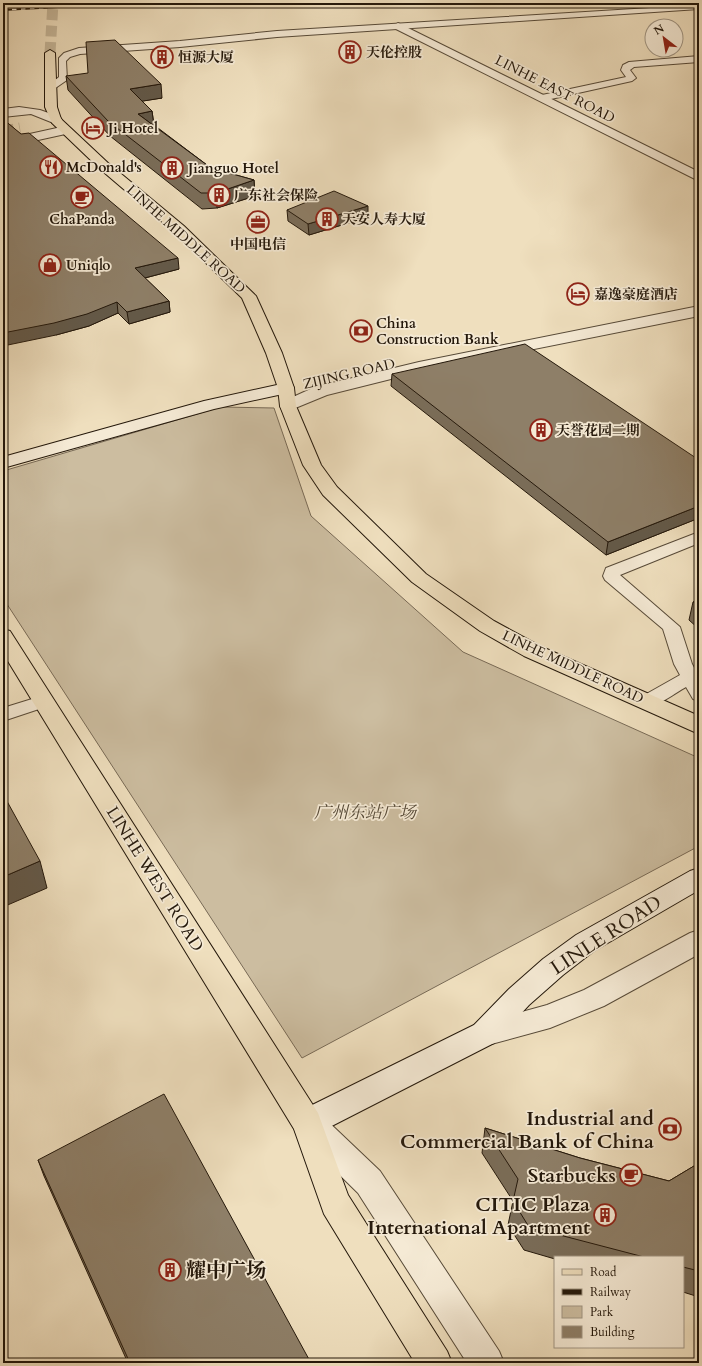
<svg xmlns="http://www.w3.org/2000/svg" width="702" height="1366" viewBox="0 0 702 1366" font-family="Cardo,'Noto Serif SC',serif">
<rect width="100%" height="100%" fill="#efdfbe"/>
<filter id="stains"><feTurbulence type="fractalNoise" baseFrequency=".005" numOctaves="4"/><feColorMatrix values="0 0 0 0 .2 0 0 0 0 .09 0 0 0 0 .02 0 0 0 .5 -.17"/></filter>
<radialGradient id="worn" r=".72"><stop offset=".6" stop-color="#630" stop-opacity="0"/><stop offset="1" stop-color="#630" stop-opacity=".3"/></radialGradient>
<path fill="#ccbda0" stroke="#786a56" d="M221,407L274,408L311,516L463,652L699,758V846L302,1058L3,598V471Z"/>
<g fill="none" stroke-linecap="round" stroke-linejoin="round">
<path stroke="#c6b79a" stroke-width="11" stroke-dasharray="11 5.5" stroke-linecap="butt" d="M3,131L20,128"/>
<path stroke="#c6b79a" stroke-width="11" stroke-dasharray="11 5.5" stroke-linecap="butt" d="M50,53L53,3"/>
<g stroke="#574a38" stroke-width="2">
<path id="minor" d="M699,5V9L277,37L180,47L80,54L70,57L66,61L67,80L54,89H48L46,87L59,77V58L64,53L79,48L180,41L277,31Z
M699,56V62L634,67L630,70L636,78L632,81L542,101L537,98L542,95L626,77L621,70L623,65L629,62Z
M699,532V543L620,575L680,627L692,664L699,677V701L693,699L686,687C673,694 655,710 641,705L638,701L641,697L680,675L674,664L663,629L605,580L603,576L606,568Z
M45,695L51,697L54,701L51,705L3,721V708Z"/>
</g>
<g stroke="#574a38" stroke-width="2">
<path id="tertiary" d="M398,23L699,172V181L394,28L393,26Z
M19,107L40,110L60,117L62,120L56,124L31,114L3,117V109Z
M66,126L72,130L70,133L29,142L23,138L25,135Z
M699,306V316L419,372L327,395L288,411L282,410L280,406L282,402L315,387L419,362Z
M699,930V954L604,1006L550,1028L484,1046L474,1043L470,1034L474,1025L547,1005L584,990L690,933Z
M308,1109L319,1113L380,1171L499,1351L504,1363H467L358,1193L297,1133L293,1123L297,1113Z"/>
</g>
<g stroke="#24180b" stroke-width="2">
<path id="secondary" d="M286,383L292,384L294,388L292,392L214,409L3,468V457L204,401Z
M699,868V890L594,951L563,975L529,1005L494,1043L318,1133L307,1137L296,1133L292,1123L296,1113L474,1025L509,989L543,959L576,935L690,871Z"/>
</g>
<g stroke="#24180b" stroke-width="2">
<path id="primary" d="M50,50L55,53L57,107L61,119L108,163L184,226L256,296L282,353L294,388L296,406L321,465L337,487L426,574L494,621L540,646L699,716V734L524,656L480,631L412,582L323,495L303,465L280,406L278,388L266,353L242,298L174,232L100,169L52,123L45,107V53Z
M3,629L10,631L318,1113L348,1195L447,1351L452,1363H415L324,1214L294,1129L3,653Z"/>
</g>
<use href="#minor" fill="#f5ead5" fill-rule="evenodd"/>
<use href="#tertiary" fill="#f5ead5" fill-rule="evenodd"/>
<use href="#secondary" fill="#f5ead5" fill-rule="evenodd"/>
<use href="#primary" fill="#efdfbe" fill-rule="evenodd"/>
<g stroke="#24180b" stroke-width="2">
<path id="rail" d="M3,10L131,3"/>
</g>
<use href="#rail" stroke="#f5ead5" stroke-width="1.5" stroke-dasharray="4.5" stroke-linecap="butt"/>
</g>
<path fill="#7a6d59" stroke="#24180b" d="M66,76L162,98L142,101L152,111L154,125L211,168L254,180L255,196L217,208L202,209L110,136L68,90Z
M3,119L179,269L145,278L169,301L170,312L129,324L118,313L89,326L56,335Z
M287,210L368,217L309,235L288,221Z
M392,374L699,460V518L606,555L391,386Z
M699,599V629L689,620L693,602Z
M485,1128L580,1158L669,1181L699,1163V1297L683,1292V1257H555V1259L524,1250L508,1225L513,1201L482,1153Z
M38,1160L311,1363H128L44,1176Z"/>
<path fill="#635949" stroke="#24180b" d="M161,84L162,98L131,103L130,89Z
M152,111L154,126L138,114Z
M254,180L255,196L217,208L216,193Z
M368,206V217L309,235L308,224Z
M178,258L179,269L137,280L135,268Z
M169,301L170,312L129,324L127,312Z
M117,302L118,313L89,326L56,335L3,346V333Z
M699,506V518L606,555L608,542Z
M40,861L47,888L3,907V877Z"/>
<path fill="#8e7f68" stroke="#24180b" d="M115,40L161,84L130,89L152,111L138,114L211,168L254,180L216,193H201L108,121L66,76L88,73L86,42Z
M3,119L21,134L29,133L178,258L135,268L169,301L127,312L117,302L87,314L54,323L3,333Z
M334,191L368,206L308,224L287,210Z
M525,344L699,460V506L608,542L392,374Z
M699,599V606L693,602Z
M3,794L40,861L3,877Z
M164,1094L311,1363H130L38,1160Z
M485,1128L580,1158L669,1181L699,1163V1271L683,1267V1257H644L529,1227L513,1201L518,1179Z"/>
<defs>
<g id="building-ring" transform="scale(1.15)"><circle r="9.5" fill="#f5ead5" stroke="#8f2418" stroke-width="1.5"/><path d="M-4-6H4V6H1V3H-1V6H-4ZM-2.5-4.3h1.7v1.8h-1.7ZM.8-4.3h1.7v1.8H.8ZM-2.5-1h1.7V.8h-1.7ZM.8-1h1.7V.8H.8Z" fill="#8f2418"/></g>
<g id="hotel-ring" transform="scale(1.15)"><circle r="9.5" fill="#f5ead5" stroke="#8f2418" stroke-width="1.5"/><path d="M-6-4.5h1.5V1H6V5H4.5V3h-9V5H-6ZM-4 0a1.8 1.8 0 1 1 3.6 0ZM.5 0V-2.5h3Q6-2.5 6 0Z" fill="#8f2418"/></g>
<g id="restaurant-ring" transform="scale(1.15)"><circle r="9.5" fill="#f5ead5" stroke="#8f2418" stroke-width="1.5"/><path d="M-5-6h1v4h1v-4h1v4h1v-4h1v5L-1.5 .5V6h-2V.5L-5-1ZM5-6V6H3V1.5H1.5Q1.5-4 5-6Z" fill="#8f2418"/></g>
<g id="cafe-ring" transform="scale(1.15)"><circle r="9.5" fill="#f5ead5" stroke="#8f2418" stroke-width="1.5"/><path d="M-5.5-4.5H6V0H3Q3 3.5 0 3.5H-2.5Q-5.5 3.5-5.5 0ZM3-3.2v2h1.7v-2ZM-6 4.5H4V6H-6Z" fill="#8f2418"/></g>
<g id="office-ring" transform="scale(1.15)"><circle r="9.5" fill="#f5ead5" stroke="#8f2418" stroke-width="1.5"/><path d="M-6-3h4V-5.5h4V-3h4V5H-6ZM-1-4.5V-3h2v-1.5ZM-6 0V1H6V0Z" fill="#8f2418"/></g>
<g id="shop-ring" transform="scale(1.15)"><circle r="9.5" fill="#f5ead5" stroke="#8f2418" stroke-width="1.5"/><path d="M-5-2.5h2.3a2.7 3.5 0 0 1 5.4 0H5L5.5 6h-11ZM-1.5-2.5h3a1.5 2.3 0 0 0-3 0Z" fill="#8f2418"/></g>
<g id="bank-ring" transform="scale(1.15)"><circle r="9.5" fill="#f5ead5" stroke="#8f2418" stroke-width="1.5"/><path d="M-6-4H6V4H-6ZM0-2.3a2.3 2.3 0 1 0 0 4.6a2.3 2.3 0 1 0 0-4.6Z" fill="#8f2418"/></g>
</defs>
<g fill-rule="evenodd">
<use href="#building-ring" x="350" y="52"/>
<use href="#building-ring" x="162" y="57"/>
<use href="#hotel-ring" x="93" y="128"/>
<use href="#restaurant-ring" x="51" y="167"/>
<use href="#building-ring" x="172" y="168"/>
<use href="#building-ring" x="219" y="195"/>
<use href="#cafe-ring" x="82" y="197"/>
<use href="#building-ring" x="327" y="219"/>
<use href="#office-ring" x="258" y="222"/>
<use href="#shop-ring" x="50" y="265"/>
<use href="#hotel-ring" x="578" y="294"/>
<use href="#bank-ring" x="361" y="331"/>
<use href="#building-ring" x="541" y="430"/>
<use href="#bank-ring" x="670" y="1129"/>
<use href="#cafe-ring" x="631" y="1175"/>
<use href="#building-ring" x="605" y="1215"/>
<use href="#building-ring" x="170" y="1270"/>
</g>
<g text-anchor="middle" dominant-baseline="central" stroke-width="3.5" stroke-linejoin="round" paint-order="stroke">
<g font-size="14" font-weight="bold" fill="#24180b" stroke="#f5ead5" text-anchor="start">
<text x="366" y="52">天伦控股</text>
<text x="178" y="57">恒源大厦</text>
<text x="108" y="128">Ji Hotel</text>
<text x="66" y="167">McDonald's</text>
<text x="188" y="168">Jianguo Hotel</text>
<text x="234" y="195">广东社会保险</text>
<text x="82" y="219" text-anchor="middle">ChaPanda</text>
<text x="342" y="219">天安人寿大厦</text>
<text x="258" y="244" text-anchor="middle">中国电信</text>
<text x="66" y="265">Uniqlo</text>
<text x="594" y="294">嘉逸豪庭酒店</text>
<text x="376" y="323">China<tspan x="376" dy="16">Construction Bank</tspan></text>
<text x="556" y="430">天誉花园二期</text>
</g>
<g font-size="14" fill="#24180b" stroke="#f5ead5">
<text transform="translate(555 89) rotate(27)">LINHE EAST ROAD</text>
<text transform="translate(186 239) rotate(42)">LINHE MIDDLE ROAD</text>
<text transform="translate(349 374) rotate(-13)">ZIJING ROAD</text>
<text transform="translate(573 667) rotate(25)">LINHE MIDDLE ROAD</text>
</g>
<g font-size="17" font-style="italic" fill="#564a38" stroke="#f5ead5">
<text x="365" y="812">广州东站广场</text>
</g>
<g font-size="17" fill="#24180b" stroke="#f5ead5">
<text transform="translate(155 879) rotate(58)">LINHE WEST ROAD</text>
</g>
<g font-size="20" fill="#24180b" stroke="#f5ead5">
<text transform="translate(606 935) rotate(-33)">LINLE ROAD</text>
</g>
<g font-size="20" font-weight="bold" fill="#24180b" stroke="#f5ead5" text-anchor="end">
<text x="654" y="1118">Industrial and<tspan x="654" dy="23">Commercial Bank of China</tspan></text>
<text x="616" y="1175">Starbucks</text>
<text x="590" y="1204">CITIC Plaza<tspan x="590" dy="23">International Apartment</tspan></text>
<text x="186" y="1270" text-anchor="start">耀中广场</text>
</g>
</g>
<rect width="702" height="1366" fill="none" stroke="#efdfbe" stroke-width="16"/>
<rect x="4" y="4" width="694" height="1358" fill="none" stroke="#24180b" stroke-width="2"/>
<rect x="8" y="8" width="686" height="1350" fill="none" stroke="#24180b"/>
<rect x="554" y="1256" width="130" height="92" fill="#f5ead5" stroke="#a19684"/>
<rect x="562" y="1269" width="20" height="6" fill="#efdfbe" stroke="#a19684"/>
<text x="590" y="1276" font-size="12" fill="#24180b">Road</text>
<rect x="562" y="1289" width="20" height="6" fill="#24180b" stroke="#a19684"/>
<text x="590" y="1296" font-size="12" fill="#24180b">Railway</text>
<rect x="562" y="1306" width="20" height="12" fill="#ccbda0" stroke="#a19684"/>
<text x="590" y="1316" font-size="12" fill="#24180b">Park</text>
<rect x="562" y="1326" width="20" height="12" fill="#8e7f68" stroke="#a19684"/>
<text x="590" y="1336" font-size="12" fill="#24180b">Building</text>
<g transform="translate(664 38) rotate(329)"><circle r="19" fill="#f5ead5" stroke="#a19684"/>
<path d="M0-3L7 15L0 10L-7 15Z" fill="#8f2418"/>
<text y="-6" font-size="11" font-weight="bold" text-anchor="middle" fill="#24180b">N</text>
</g>
<rect width="100%" height="100%" filter="url(#stains)"/>
<rect width="100%" height="100%" fill="url(#worn)"/>
</svg>
